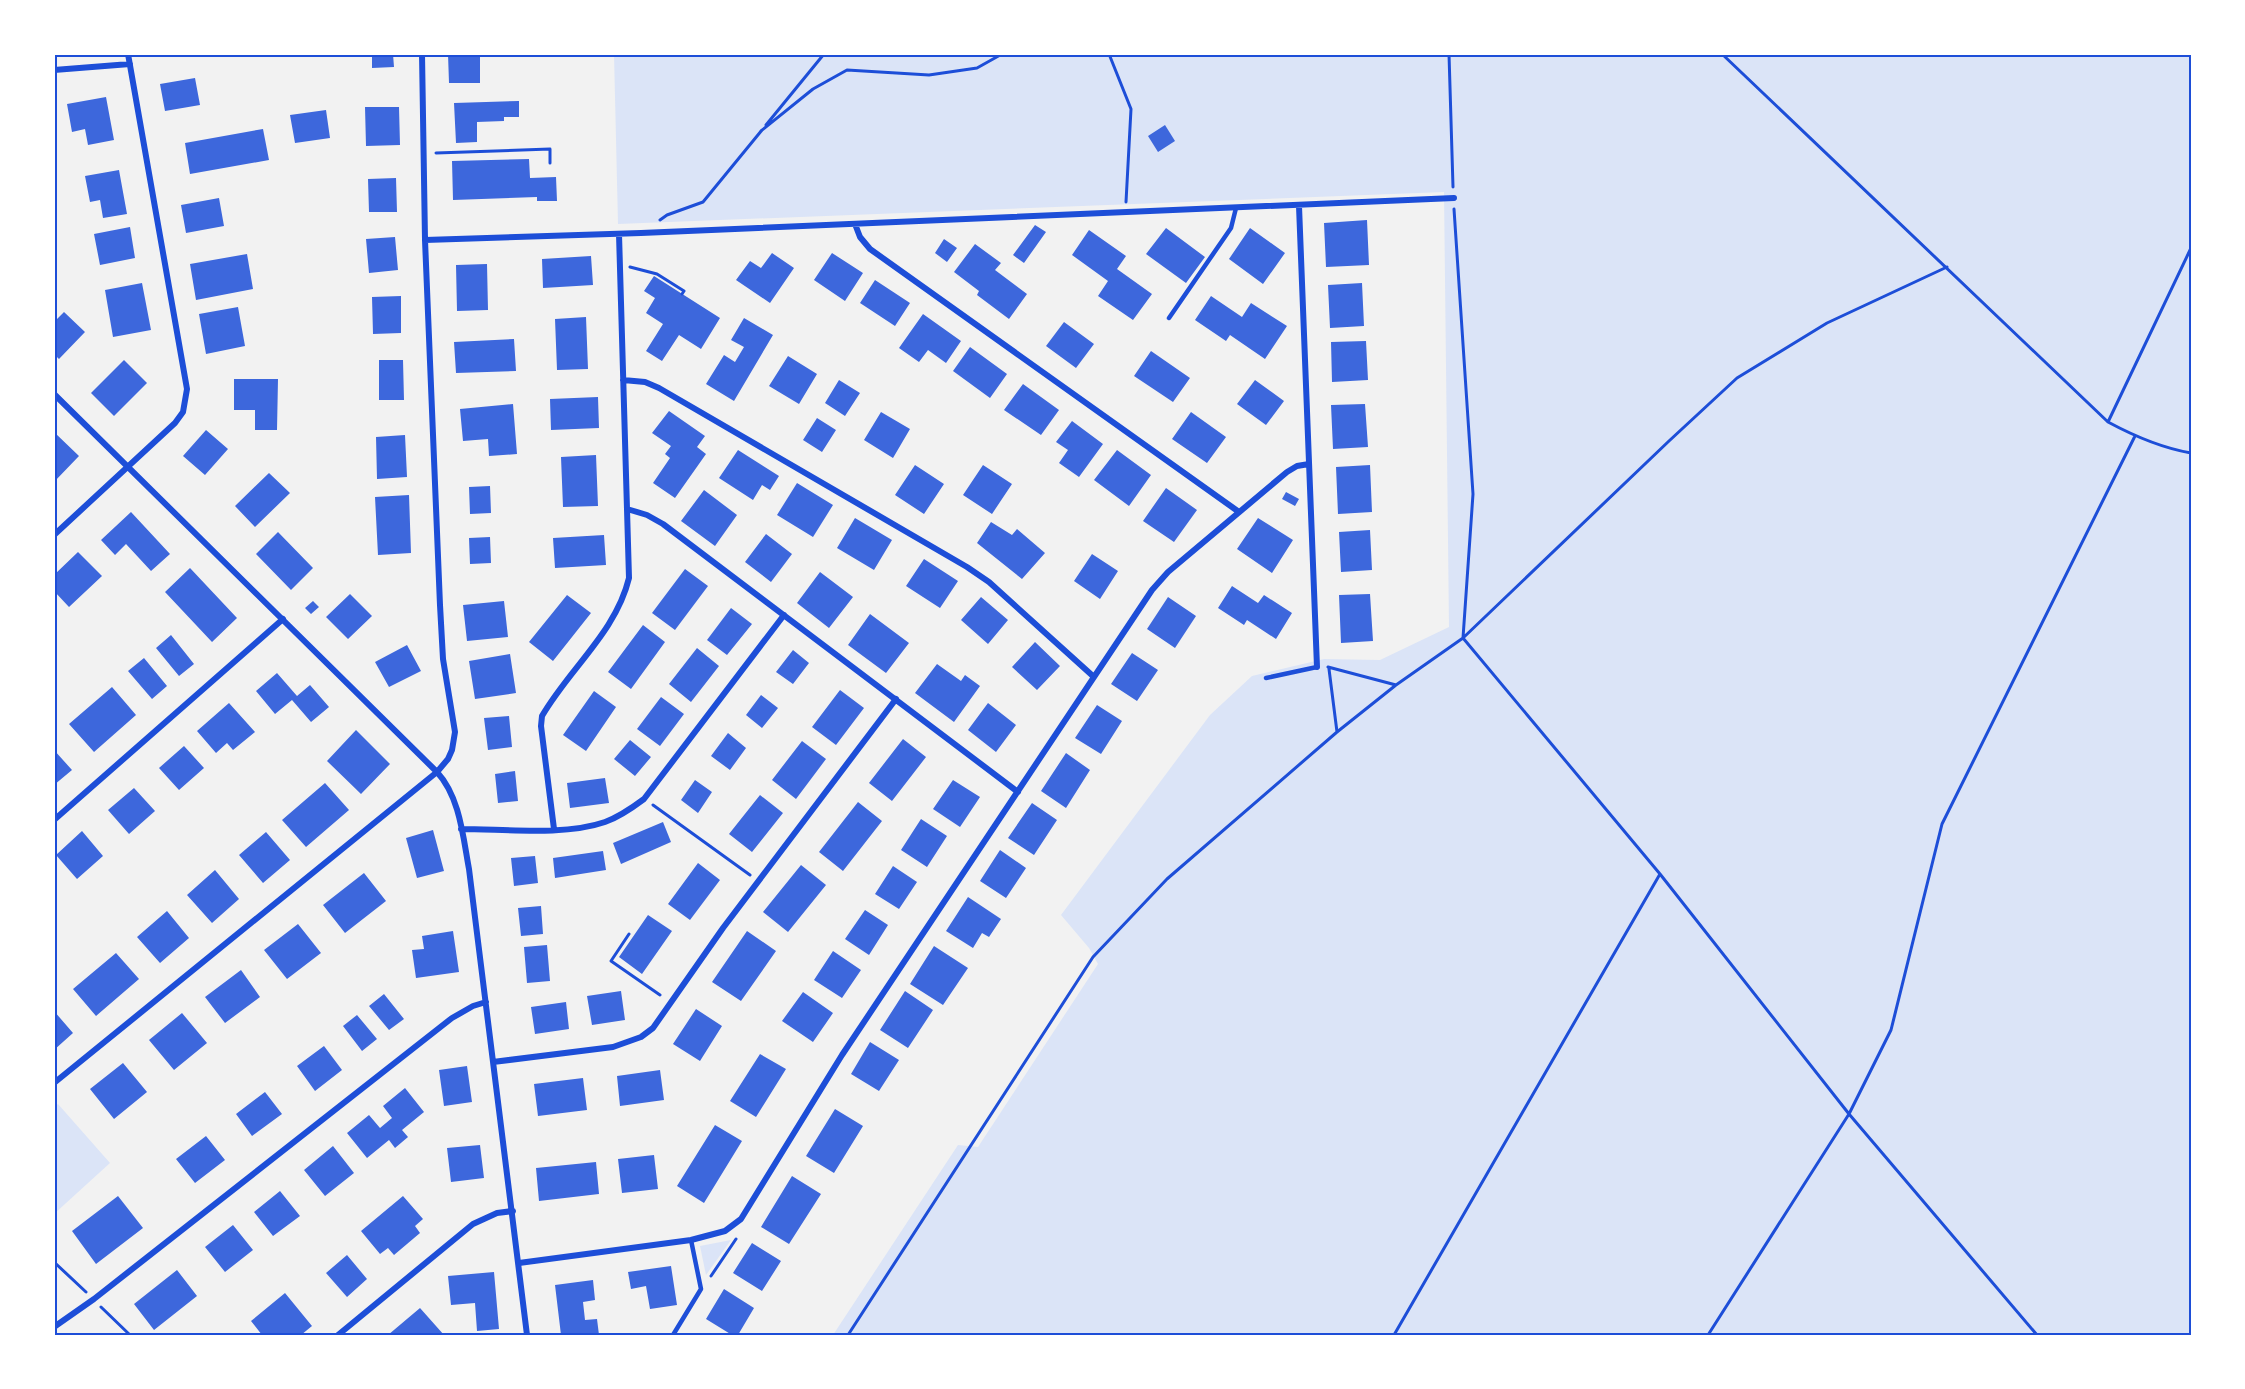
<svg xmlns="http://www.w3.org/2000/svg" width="2245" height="1389" viewBox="0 0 2245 1389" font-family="Montserrat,sans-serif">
<rect width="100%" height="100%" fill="#f2f2f2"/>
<path fill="#dbe4f7" d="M614,54H2191V1335H833L958,1145L978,1147L1098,964L1089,948L1061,915L1210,715L1252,676L1324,659L1380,660L1449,627L1444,192L618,224Z
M58,1104L110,1163L54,1214V1107Z
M731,1240L706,1275L700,1246Z"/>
<path fill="#3d67dc" d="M372,54H393L394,67L372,68Z
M448,54H480V83H449Z
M195,78L200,105L165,111L160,84Z
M106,97L114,140L88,145L85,129L72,132L67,104Z
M519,101V117H504V121L477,122V142L456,143L454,103Z
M365,107H399L400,145L366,146Z
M326,110L330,138L295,143L290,115Z
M1165,125L1175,141L1158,152L1148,136Z
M263,129L269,160L190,174L185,143Z
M529,159L530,178L556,177L557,201H537V197L453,200L452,161Z
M119,170L127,214L103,218L100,200L90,202L85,176Z
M396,178L397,212H369L368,179Z
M219,198L224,226L186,233L181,205Z
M1367,220L1369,265L1326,267L1324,223Z
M1035,225L1046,232L1024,263L1013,255Z
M130,227L135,258L100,265L94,234Z
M1166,228L1205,257L1186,283L1146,254Z
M1250,228L1285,253L1263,284L1229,259Z
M1089,230L1126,256L1117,269L1152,294L1133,320L1098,296L1108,281L1072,255Z
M395,237L398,270L369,273L366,239Z
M944,239L957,248L947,262L935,253Z
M975,244L1001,263L995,270L1027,294L1009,319L977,295L979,291L954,272Z
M772,253L794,268L770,303L736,280L750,261L761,268Z
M832,253L863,273L845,301L814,280Z
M247,254L253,289L196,300L190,264Z
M591,256L593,285L543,288L542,259Z
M487,264L488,310L457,311L456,265Z
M654,276L720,318L701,349L679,335L662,361L646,351L663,324L646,313L655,298L644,291Z
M875,280L910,303L895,326L860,303Z
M142,283L151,330L113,337L105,290Z
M1362,283L1364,326L1330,328L1328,285Z
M401,296V333L373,334L372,297Z
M1211,296L1242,317L1251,303L1287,326L1265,359L1230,335L1226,341L1195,320Z
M238,307L245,346L206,354L199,314Z
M64,312L85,332L59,359L54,354V322Z
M923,314L961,341L946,363L928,350L919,362L899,348Z
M586,317L588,369L557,370L555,319Z
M744,318L773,335L734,401L706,384L724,355L735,362L744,347L731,340Z
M1064,322L1094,344L1076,368L1046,346Z
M514,339L516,371L456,373L454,342Z
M1366,341L1368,380L1332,382L1331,342Z
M970,347L1007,374L990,398L953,371Z
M1151,351L1190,378L1173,402L1134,376Z
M788,356L817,374L799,404L769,386Z
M124,360L147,383L114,416L91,393Z
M379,360H403L404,400H379Z
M234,379H278L277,430H255V410H234Z
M839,380L860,393L845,416L825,403Z
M1255,380L1284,401L1266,425L1237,404Z
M1023,384L1059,410L1041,435L1004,410Z
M598,397L599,428L551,430L550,399Z
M513,404L517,454L489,456L488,439L463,441L460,409Z
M1365,404L1368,447L1333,449L1331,405Z
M669,411L705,436L697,447L706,454L675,498L653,483L670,458L665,454L671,446L652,433Z
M881,412L910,429L893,458L864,440Z
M1191,412L1226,437L1207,463L1172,439Z
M817,418L836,430L822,452L803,440Z
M1072,421L1103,444L1079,477L1059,463L1068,450L1056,442Z
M206,430L228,449L205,475L183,456Z
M54,432L79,456L54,482Z
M405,435L407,477L377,479L376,437Z
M738,450L779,476L770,490L762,485L753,500L719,478Z
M1117,450L1151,475L1129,506L1094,480Z
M596,455L598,506L563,507L561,457Z
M915,465L944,484L924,514L895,495Z
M983,465L1012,484L992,514L963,495Z
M1370,465L1372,512L1338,514L1336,467Z
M269,473L290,493L255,527L235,506Z
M797,483L833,505L813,537L777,515Z
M490,486L491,513L470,514L469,487Z
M1166,488L1197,510L1174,542L1143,521Z
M704,490L737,515L715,546L681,521Z
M1286,492L1299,499L1295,506L1282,499Z
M409,495L411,553L378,555L375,497Z
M131,512L170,554L151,571L126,544L115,555L101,540Z
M855,518L892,540L874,570L837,548Z
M1258,518L1293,540L1272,573L1237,549Z
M991,522L1012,535L1017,529L1045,553L1022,579L977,543Z
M1370,530L1372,570L1341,572L1339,532Z
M278,532L313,568L291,590L256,554Z
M766,534L792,554L771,582L745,562Z
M604,535L606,565L555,568L553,538Z
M490,537L491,563L470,564L469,538Z
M78,552L102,576L69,607L54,591V575Z
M1092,554L1118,571L1100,599L1074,581Z
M924,559L958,581L940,608L906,586Z
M190,568L237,618L212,642L165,592Z
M685,569L708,586L675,630L652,613Z
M820,572L853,597L829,628L797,603Z
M1232,586L1258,603L1264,595L1292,613L1276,639L1247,620L1244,625L1218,608Z
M350,594L372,616L348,639L326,617Z
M1370,594L1373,641L1341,643L1339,595Z
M567,595L591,613L553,661L529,642Z
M981,597L1008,620L988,644L961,620Z
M1168,597L1196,616L1175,648L1147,629Z
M313,601L319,607L311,614L305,608Z
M504,601L508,637L467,641L463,605Z
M731,608L752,624L727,655L707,640Z
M870,614L909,643L886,673L848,645Z
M643,625L665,642L631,689L608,672Z
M171,635L194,664L179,676L156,648Z
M1035,642L1060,666L1037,690L1012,667Z
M407,645L421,671L389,687L375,662Z
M697,648L719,666L691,702L669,684Z
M793,650L809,663L793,684L776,672Z
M1132,653L1158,670L1137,701L1111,684Z
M510,654L516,693L475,699L469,661Z
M144,658L167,686L152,699L128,671Z
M937,664L961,681L965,675L980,686L954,722L915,693Z
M277,673L297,696L310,685L329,707L311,722L292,700L275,714L256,691Z
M112,687L136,715L94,752L69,724Z
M840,690L864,708L836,745L812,727Z
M594,691L616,707L586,751L563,735Z
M761,695L778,708L762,728L746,715Z
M661,697L684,714L660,746L637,729Z
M229,703L255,732L233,750L227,743L216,753L197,731Z
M988,703L1016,725L996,752L968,730Z
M1097,705L1122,721L1101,754L1075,738Z
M509,716L512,747L488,750L484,718Z
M356,730L390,764L361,794L327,761Z
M728,733L746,748L730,770L711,756Z
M903,739L926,757L892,801L869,783Z
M630,740L651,757L635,776L614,759Z
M802,741L826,759L796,799L772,780Z
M184,746L204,768L179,790L159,768Z
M54,750L72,770L54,785Z
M1066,753L1090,770L1066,808L1041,791Z
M515,771L518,801L498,803L495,774Z
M605,778L609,803L570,808L567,783Z
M695,780L712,792L698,813L681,800Z
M953,780L980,797L960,827L933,809Z
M325,783L349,810L306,847L282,820Z
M134,788L155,811L129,834L108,810Z
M760,795L783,813L752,852L729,834Z
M858,802L882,821L843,871L819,852Z
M1032,803L1057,820L1034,855L1008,838Z
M921,819L947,836L927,867L901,850Z
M663,822L671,842L621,864L613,843Z
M433,830L444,871L417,878L406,838Z
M82,831L103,856L77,879L56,855Z
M266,832L290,860L263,883L239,855Z
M1000,850L1026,868L1006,898L980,881Z
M603,851L606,870L555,878L553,858Z
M535,856L538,883L514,886L511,858Z
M698,863L720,880L690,920L668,904Z
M801,865L826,885L788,932L763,912Z
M893,866L917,882L899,909L875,894Z
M215,870L239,899L212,923L187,895Z
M364,873L386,901L345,933L323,905Z
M968,897L1001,919L989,937L982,933L973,948L946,931Z
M541,906L543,934L521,936L518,908Z
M865,910L888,925L869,955L845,939Z
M167,911L189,938L160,963L137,937Z
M648,915L672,931L642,974L619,957Z
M298,924L321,953L287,979L264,950Z
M453,931L459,972L416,978L412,950L424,949L422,936Z
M747,931L776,951L741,1001L712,982Z
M547,945L550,981L527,983L524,947Z
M934,946L968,968L943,1005L910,984Z
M833,951L861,970L842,998L814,980Z
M116,953L139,979L96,1016L73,989Z
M241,970L260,997L225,1023L205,997Z
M621,991L625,1020L592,1025L587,996Z
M905,991L933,1010L908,1048L880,1030Z
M803,992L833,1013L813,1042L782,1021Z
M384,994L404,1019L389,1030L369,1006Z
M566,1002L569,1029L535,1034L531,1007Z
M696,1009L722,1026L700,1061L673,1044Z
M54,1011L73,1033L54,1050Z
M182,1013L207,1043L174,1070L149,1040Z
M357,1015L377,1039L362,1051L343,1026Z
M870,1042L899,1060L879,1091L851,1074Z
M324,1046L342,1070L315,1091L297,1066Z
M760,1054L786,1069L756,1117L730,1101Z
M123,1063L147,1092L114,1119L90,1089Z
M467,1066L472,1102L444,1106L439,1070Z
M660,1070L664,1100L620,1106L617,1076Z
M583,1078L587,1110L538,1116L534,1084Z
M405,1088L424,1112L402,1130L408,1137L395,1148L389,1140L367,1158L347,1133L369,1115L380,1128L392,1118L383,1106Z
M265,1092L282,1114L252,1136L236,1114Z
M835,1109L863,1126L834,1173L806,1156Z
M715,1125L742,1141L704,1203L677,1186Z
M206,1136L225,1160L195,1183L176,1159Z
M480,1145L484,1178L451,1182L447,1148Z
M333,1146L354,1173L325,1196L304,1170Z
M654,1155L658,1189L622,1193L618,1159Z
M596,1162L599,1194L539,1201L536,1168Z
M792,1176L821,1194L789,1244L761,1227Z
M280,1191L300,1216L273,1236L254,1212Z
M118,1196L143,1228L96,1264L72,1231Z
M403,1196L423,1219L415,1226L420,1233L394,1255L388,1248L380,1254L361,1231Z
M233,1225L253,1250L225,1272L205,1247Z
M752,1243L781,1261L762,1291L733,1273Z
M347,1255L367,1279L347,1297L326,1273Z
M671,1266L677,1305L650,1309L646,1286L631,1289L628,1272Z
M177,1270L197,1296L154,1330L134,1304Z
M494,1272L499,1329L477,1331L475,1303L451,1305L448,1276Z
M593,1280L595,1300L583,1302L585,1320L597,1319L599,1335H561L555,1285Z
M724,1289L754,1308L738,1335H732L706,1319Z
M285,1293L312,1326L301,1335H262L251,1321Z
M420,1308L444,1335H388Z"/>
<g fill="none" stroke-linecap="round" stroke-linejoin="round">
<path stroke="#1d4ed8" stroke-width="3" d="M1109,54L1131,109L1126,202
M1449,54L1453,187
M1722,54L2108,422C2134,436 2162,448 2191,453
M766,125L824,54
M761,131L813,89L847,70L929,75L977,68L1002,54
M436,153L550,149V163
M1454,209L1473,494L1463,638L1660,874L1849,1114L2037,1335
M660,220L667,215L703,202L762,130
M630,267L657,274L684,291L682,294
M2108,422L2191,248
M1328,667L1396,685
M1329,669L1337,732
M653,805L750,875
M629,934L611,961L660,995
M54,1262L86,1292
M711,1276L736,1239
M101,1307L130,1335
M848,1335L1093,957L1167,879L1337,732L1396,685L1463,638L1669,441L1737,378L1827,323L1947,267
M1394,1335L1660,874
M1708,1335L1849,1114L1891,1030L1942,824L2135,436"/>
<path stroke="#1d4ed8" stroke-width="4.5" d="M1169,318L1231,228L1236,208
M1266,678L1317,667
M673,1335L701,1289L691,1240"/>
<path stroke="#1d4ed8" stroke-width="6" d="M54,70L130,64
M1299,206L1317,667
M855,224L860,237L870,249L1239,512
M425,240L641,233L1454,198
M623,380L645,382L659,388L967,567L989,582L1094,677
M54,394L437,772C460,797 463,837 469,869L527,1335
M627,509L647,515L663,524L1018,792
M54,535L175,423L183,412L187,389L128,54
M54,820L283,619
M461,829C504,829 565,836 605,822C619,817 632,808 644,799L784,615
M554,829L541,726L542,716C569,669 616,632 629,578L619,234
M493,1062L613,1047L641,1037L653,1028L723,928L896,699
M54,1083L437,772L448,759L452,750L455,732L443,659L440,605L425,240L422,54
M519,1263L691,1240L725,1231L741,1219L842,1055L1152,590L1168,572L1287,472L1297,466L1309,464
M54,1327L94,1299L452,1018L473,1006L486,1002
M338,1335L473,1224L497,1213L513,1211"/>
</g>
<rect width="2245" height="1389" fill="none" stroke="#ffffff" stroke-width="111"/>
<rect x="56" y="56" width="2134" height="1278" fill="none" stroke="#1d4ed8" stroke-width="2"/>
</svg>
